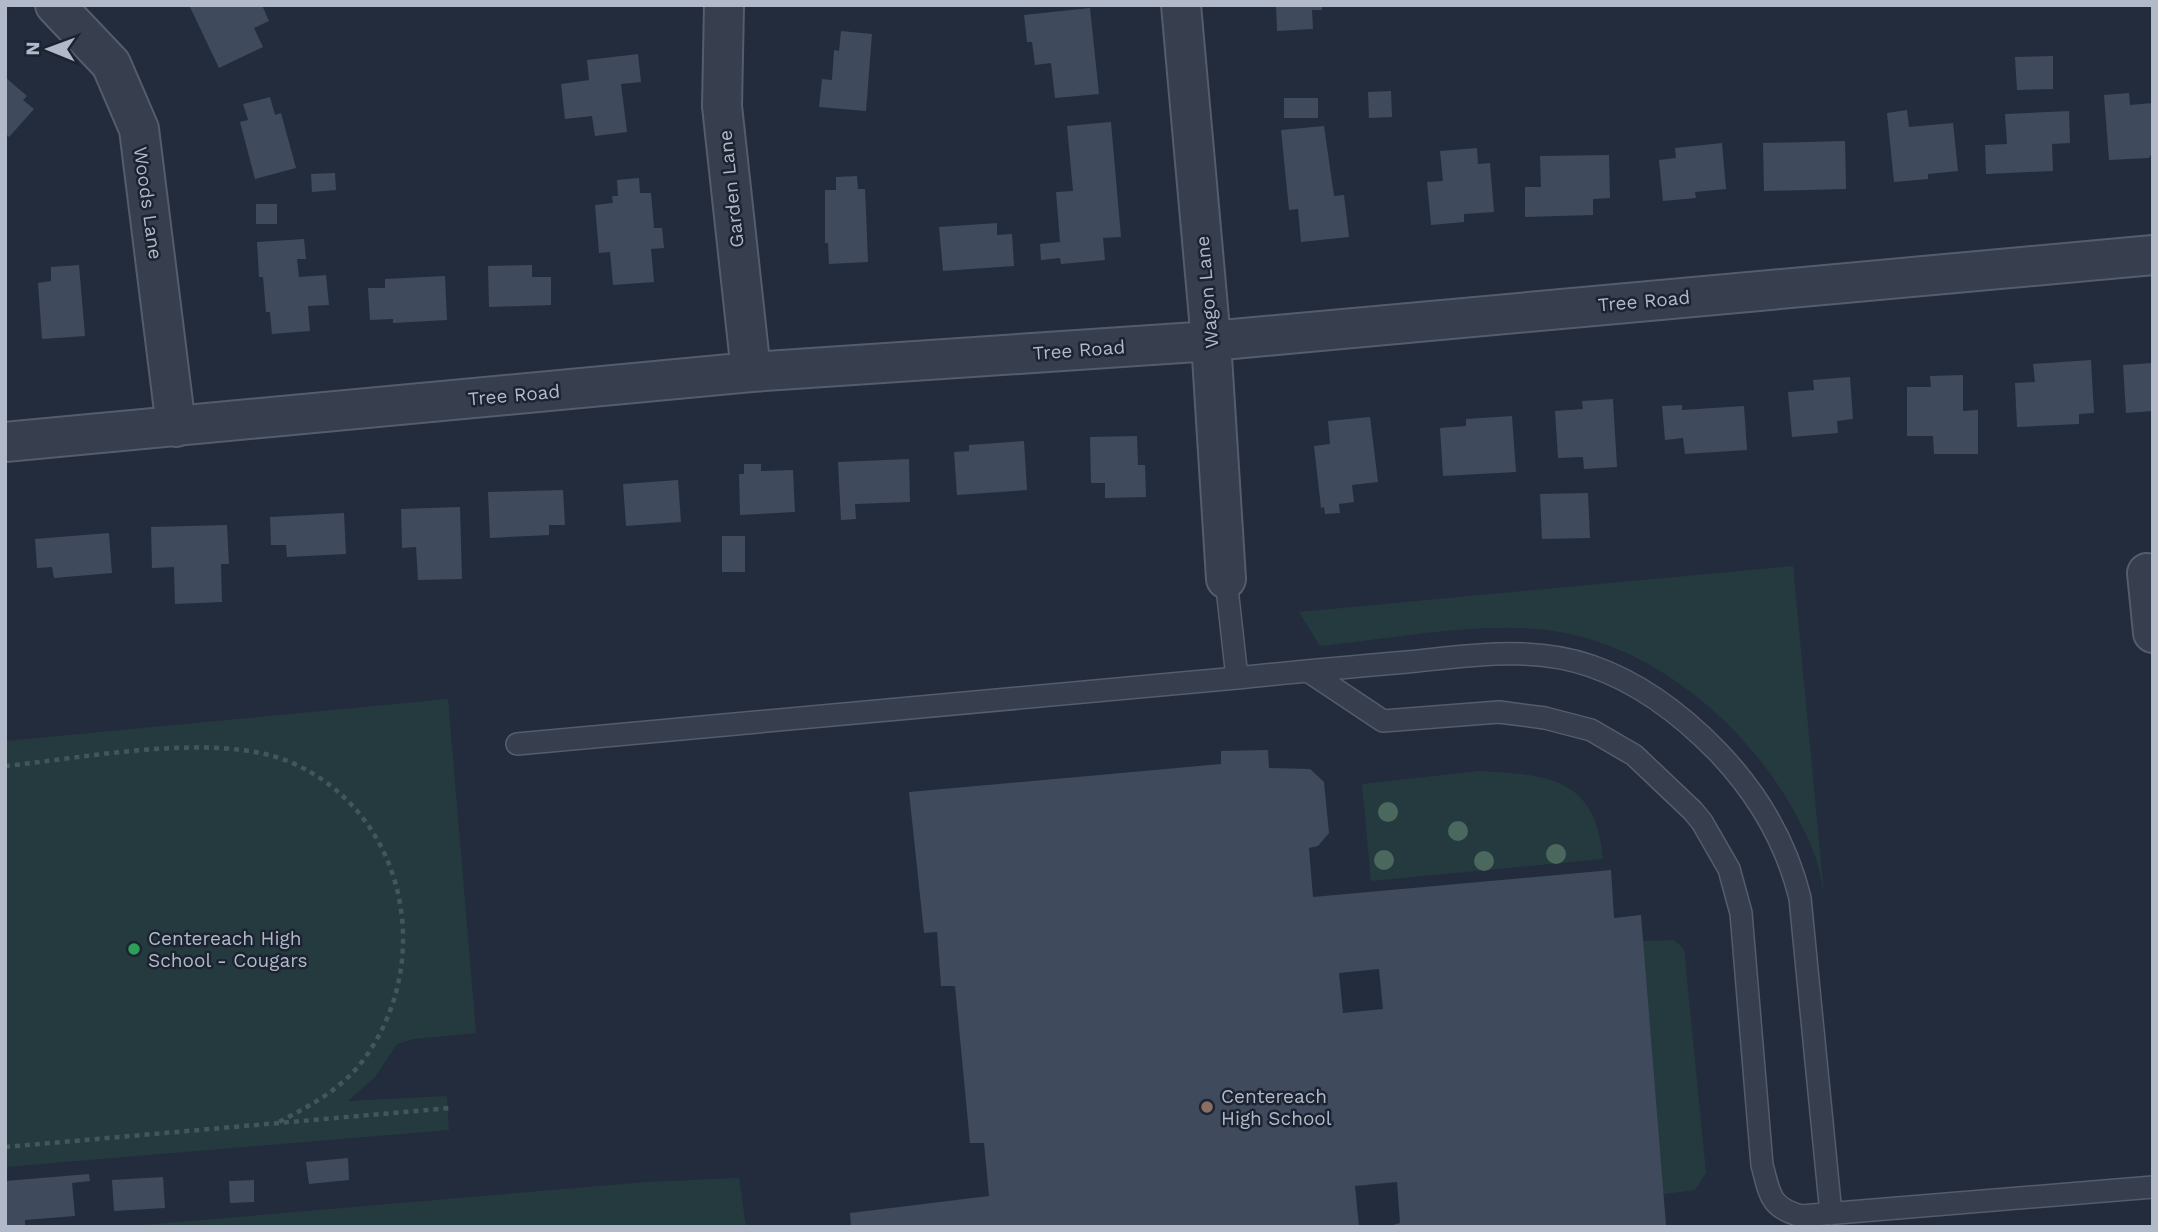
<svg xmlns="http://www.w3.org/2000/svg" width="2158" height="1232" viewBox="0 0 2158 1232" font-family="'Work Sans',sans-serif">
<rect width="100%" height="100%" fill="#232c3d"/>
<path fill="#253a3e" d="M1793,566L1824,894C1821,880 1819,865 1814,853C1770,742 1659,639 1537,629C1470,623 1387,639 1320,646L1299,612Z
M448,699L476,1033L414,1039L397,1044L375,1077L348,1101L447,1096L449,1130L5,1167V741Z
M1479,771C1548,775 1596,777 1603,859L1371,881L1362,784Z
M1674,940L1684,949L1706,1173L1695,1190L1663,1194L1642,941Z
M739,1178L746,1227H120L647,1182Z"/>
<path fill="#3f4a5d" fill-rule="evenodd" d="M189,5H262L269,21L254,28L263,47L219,68Z
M1276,5H1322V10H1312L1313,29L1277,31Z
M1090,8L1099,94L1055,98L1051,63L1035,65L1032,42H1027L1024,15Z
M841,31L872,34L866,111L819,107L822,79L832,80L834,50L839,51Z
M638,54L641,82L621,84L627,132L595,136L592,116L565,119L561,84L589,80L587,60Z
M2053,56V89L2017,90L2015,57Z
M5,77L27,96L23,100L34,109L9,137L5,133Z
M1391,91L1392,117L1369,118L1368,92Z
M2129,93L2130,105L2153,103V151L2149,158L2109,160L2104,95Z
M270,97L275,115L281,113L296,168L255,179L240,122L248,120L243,104Z
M1284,98H1318V118H1284Z
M1907,110L1909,127L1953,123L1958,171L1928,174V179L1894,182L1887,113Z
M2069,111L2070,143L2052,144L2053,171L1986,174L1985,145L2007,144L2005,114Z
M1111,122L1121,237L1103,238L1105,260L1061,264L1060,258L1041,260L1040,244L1060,242L1056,192L1073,191L1067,126Z
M1324,126L1334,196L1344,195L1349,237L1301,242L1298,209L1289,210L1281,130Z
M1845,141L1846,189L1764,191L1763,143Z
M1722,143L1726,189L1695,192L1696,198L1663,201L1659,160L1676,158L1675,148Z
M1477,148L1478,164L1490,163L1494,212L1464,214V222L1431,225L1427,182L1443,181L1440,151Z
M1609,155L1610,198L1593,199V215L1525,217V187H1541L1540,156Z
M335,173L336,190L312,192L311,174Z
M857,176L858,189H865L868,262L829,264L828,243H825V190H836V177Z
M639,178L640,193H651L654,228H662L664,248L651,249L654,282L613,285L610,252L599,253L595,205L613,203L612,196H618L617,180Z
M256,204H277V224H256Z
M997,223V235L1012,234L1014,266L943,271L939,227Z
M304,239L306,259H297L299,277L326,275L329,305L308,306L310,331L272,334L270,312H266L263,277H259L257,242Z
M79,265L85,336L42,339L38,283L51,281V267Z
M532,265V277H551V305L489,307L488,266Z
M445,276L447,320L393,323V319L370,320L368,288H385V279Z
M2091,360L2094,413L2079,414V424L2017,427L2015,383L2035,382L2033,364Z
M2153,363V411L2126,413L2123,365Z
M1963,375V411L1978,410V454H1934L1933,436H1907V387H1931L1930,376Z
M1850,377L1853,419L1837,421L1838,433L1792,437L1788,392L1814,390L1813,380Z
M1613,399L1617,467L1584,469L1583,457L1558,458L1555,411L1583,409L1582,401Z
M1682,405V410L1744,406L1747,450L1685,454L1683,438L1665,440L1662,406Z
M1512,416L1516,472L1443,476L1440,428L1466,426V419Z
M1370,417L1378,482L1352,485L1354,502L1339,504L1340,513L1325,514L1324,507L1321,508L1314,446L1330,444L1328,421Z
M1137,436L1138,465H1145L1146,497L1105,498V483H1091L1090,437Z
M1024,441L1027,490L957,495L954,452L969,451V445Z
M909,459L910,502L855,504L856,519L841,520L838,462Z
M744,464H761V471L793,470L795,512L740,515L739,474H744Z
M678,480L681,522L626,526L623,484Z
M563,490L565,525H549V535L490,538L488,492Z
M1588,493L1590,538L1542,539L1540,494Z
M460,507L462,579L418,580L416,547L402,548L401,509Z
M344,513L346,554L287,557L286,545H271L270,517Z
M227,525L229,564H221L222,602L175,604L174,567L152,568L151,527Z
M109,533L112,573L54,578L52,567L37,568L35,539Z
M722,536H745V572H722Z
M1268,750L1269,768L1310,769L1324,782L1329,833L1318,846L1309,848L1313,897L1611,870L1614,918L1641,915L1666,1225L1386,1227L1400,1223L1397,1182L1355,1186L1359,1227H851L850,1213L989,1196L984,1143H970L955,986H941L937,932L924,933L909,792L1221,764V751ZM1379,969L1383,1009L1343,1013L1339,973Z
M348,1158L349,1180L309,1184L306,1162Z
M89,1174L90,1181L72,1183L75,1216L25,1220V1227H5V1181Z
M163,1177L165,1208L114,1211L112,1180Z
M254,1180V1202L230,1203L229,1181Z"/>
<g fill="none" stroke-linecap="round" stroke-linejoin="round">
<g stroke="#555c6b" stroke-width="24">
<path id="service" d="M1226,579L1237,678C1293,672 1350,667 1407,662C1467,656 1532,645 1591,666C1641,683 1682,715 1718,752C1758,794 1786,841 1800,898L1831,1214
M1308,671L1383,721L1499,712L1545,718L1591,730L1634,755L1693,811L1702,822L1729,869L1741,913L1762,1165C1770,1194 1769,1207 1801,1216L2153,1187
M517,744L1237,678"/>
</g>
<g stroke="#555c6b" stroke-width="42">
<path id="minor" d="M55,5L111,64L139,129L176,427
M724,5L722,106L751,372
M1181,5L1211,341L1226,579
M5,442L751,372L1211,341L2153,255
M2147,573L2153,633"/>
</g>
<path stroke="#43575b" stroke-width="4.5" stroke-dasharray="5 5" stroke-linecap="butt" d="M5,766C86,758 216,731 290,762C408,812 437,965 361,1063C339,1091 306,1108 275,1124
M5,1147L450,1108"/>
<use href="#service" stroke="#373e4d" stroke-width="21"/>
<use href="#minor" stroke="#373e4d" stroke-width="38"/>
</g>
<g fill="#4a685d">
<circle cx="1388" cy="812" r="10"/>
<circle cx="1458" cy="831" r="10"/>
<circle cx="1556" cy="854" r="10"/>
<circle cx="1384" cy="860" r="10"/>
<circle cx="1484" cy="861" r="10"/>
</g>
<circle fill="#2e9e5b" stroke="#1c2432" stroke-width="2.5" cx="134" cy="949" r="7"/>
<circle fill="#8d6e63" stroke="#1c2432" stroke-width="2.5" cx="1207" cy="1107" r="7"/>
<g text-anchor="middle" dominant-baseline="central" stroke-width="5" stroke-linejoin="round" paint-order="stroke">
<g font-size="19" fill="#b2b9c9" stroke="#1c2432">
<text transform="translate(731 189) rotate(-96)">Garden Lane</text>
<text transform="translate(148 203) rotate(82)">Woods Lane</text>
<text transform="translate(1207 292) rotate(-95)">Wagon Lane</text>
<text transform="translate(1644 301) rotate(-5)">Tree Road</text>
<text transform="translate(1079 350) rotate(-4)">Tree Road</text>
<text transform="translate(514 395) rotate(-5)">Tree Road</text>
</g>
<g font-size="19" fill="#b2b9c9" stroke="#1c2432" text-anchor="start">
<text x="148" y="938">Centereach High<tspan x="148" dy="22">School - Cougars</tspan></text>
<text x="1221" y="1096">Centereach<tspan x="1221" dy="22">High School</tspan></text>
</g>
</g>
<rect width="2158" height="1232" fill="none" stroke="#b2b9c9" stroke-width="14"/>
<g transform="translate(49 49) rotate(271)" stroke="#1c2432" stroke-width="5" paint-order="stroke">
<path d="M0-5L12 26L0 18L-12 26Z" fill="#b2b9c9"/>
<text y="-10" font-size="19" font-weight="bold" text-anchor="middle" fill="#b2b9c9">N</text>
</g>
</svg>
